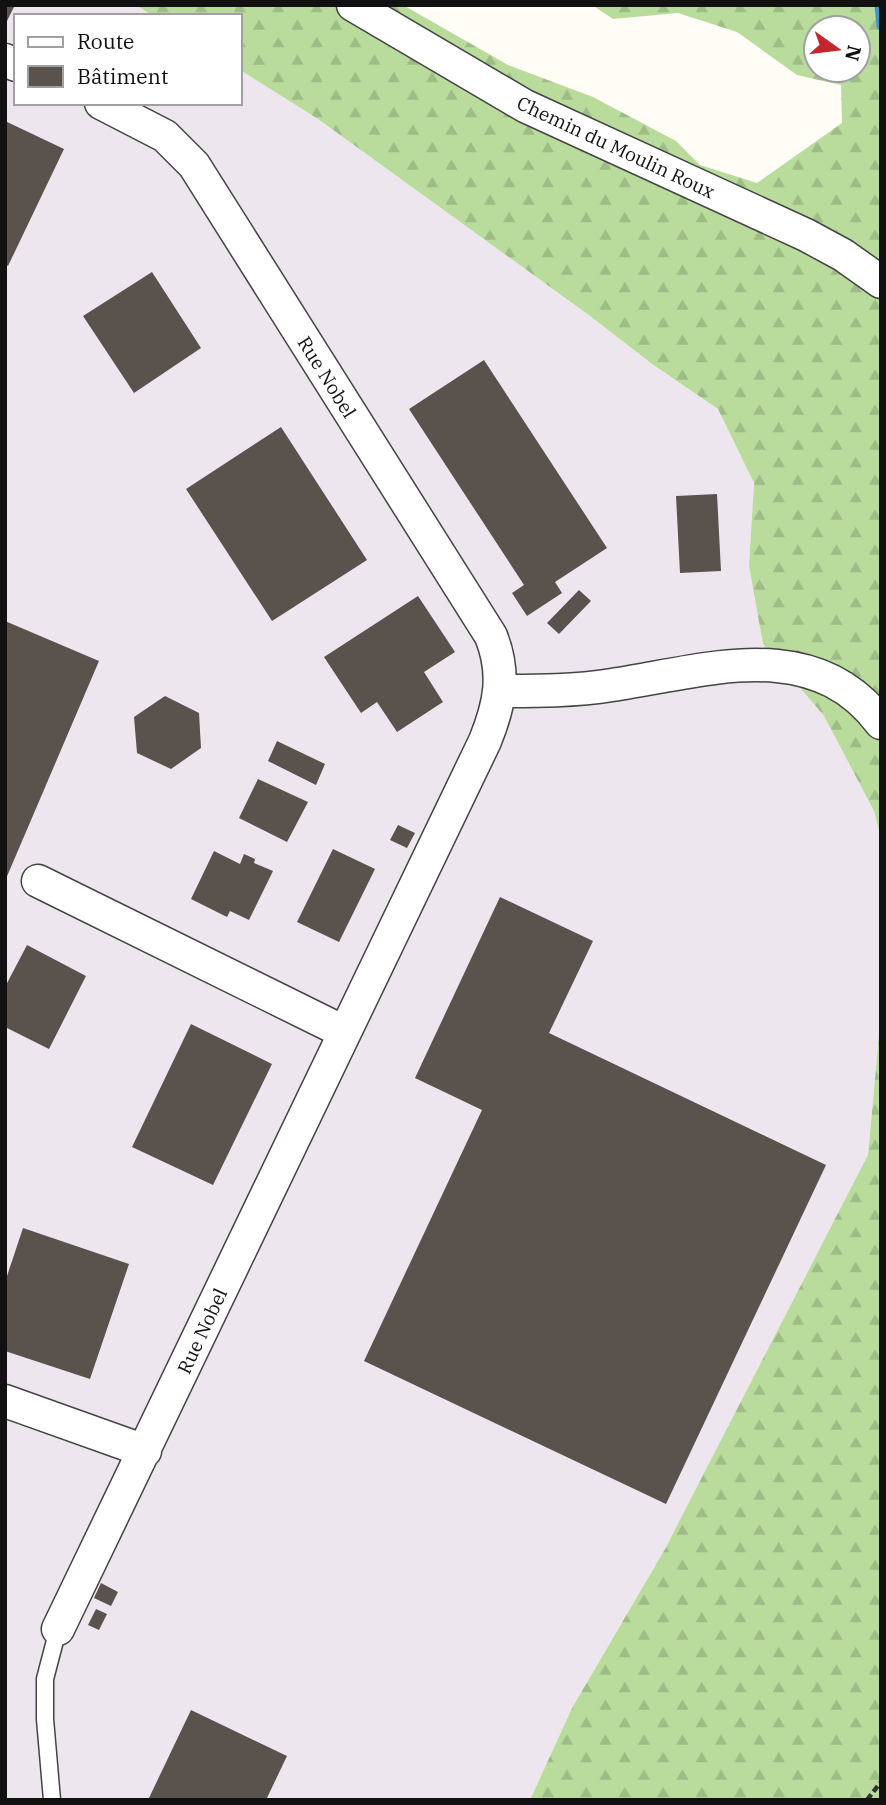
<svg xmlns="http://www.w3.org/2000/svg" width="886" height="1805" viewBox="0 0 886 1805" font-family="'IBM Plex Serif',serif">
<defs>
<pattern id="forest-firs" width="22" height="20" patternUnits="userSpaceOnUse" patternTransform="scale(1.75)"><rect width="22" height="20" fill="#b9dc9c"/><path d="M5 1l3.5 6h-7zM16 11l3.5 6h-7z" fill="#9ebc85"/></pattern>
</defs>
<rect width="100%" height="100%" fill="#fffdf5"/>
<path fill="#eee6ef" d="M5,5H136L153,16H16V103H240V70L318,119L590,316L652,364L718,409L754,483L749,566L763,644L824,716L874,811L881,839V1013L868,1155L852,1206L665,1549L572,1708L530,1800H5Z"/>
<path fill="url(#forest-firs)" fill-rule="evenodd" d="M136,5H403L508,65L593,97L676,141L700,165L757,183L842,123L841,85L797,75L737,32L678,13L613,19L592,5H881V839L874,811L824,716L763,644L749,566L754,483L718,409L652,364L590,316L318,119L240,70V16H153ZM816,28H858V70H816Z
M881,1013V1800H530L572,1708L665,1549L868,1155Z"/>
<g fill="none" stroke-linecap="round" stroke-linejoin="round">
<path stroke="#3f96cf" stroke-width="9" d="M879,5L881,26"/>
</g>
<path fill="#5a524d" d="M5,5H15L5,25Z
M5,121L64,149L8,266L5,264Z
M152,272L201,348L134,393L83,316Z
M484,360L607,548L555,582L562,593L527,616L512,593L524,585L409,409Z
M281,427L367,560L272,621L186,489Z
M717,494L721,571L680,573L676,496Z
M579,590L591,601L559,634L547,623Z
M418,596L455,652L424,672L443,702L397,732L377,702L361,713L324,657Z
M5,621L99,661L5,881Z
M165,696L199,713L201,748L171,769L137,753L134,717Z
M277,741L325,764L316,785L268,761Z
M258,779L308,802L287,842L239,818Z
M398,825L415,833L407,848L390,840Z
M333,849L375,869L339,942L297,922Z
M214,851L240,864L244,854L255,859L254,863L273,871L249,920L230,911L227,917L191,899Z
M500,897L593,941L549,1033L826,1165L666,1504L364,1361L482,1110L415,1078Z
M27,945L86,976L49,1049L5,1027V987Z
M191,1024L272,1064L213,1185L132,1147Z
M23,1228L129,1264L90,1379L5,1351V1282Z
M101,1583L118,1592L111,1606L94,1598Z
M96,1609L107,1614L99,1630L88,1625Z
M191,1710L287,1756L266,1800H148Z"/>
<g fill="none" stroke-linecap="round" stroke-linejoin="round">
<g stroke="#444" stroke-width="19">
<path id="lane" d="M52,1800L45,1719V1679L58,1629"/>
</g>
<g stroke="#444" stroke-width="35">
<path id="street" d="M353,5L525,106L806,235L843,255L881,282
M5,60L16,65
M500,691C538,691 575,691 612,685C706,671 813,633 881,723
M38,881L344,1032
M5,1401L145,1451
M58,1629L485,741C500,704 506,674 491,636L194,165L165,136L101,103"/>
</g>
<path stroke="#333" stroke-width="4.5" stroke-dasharray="7 3.5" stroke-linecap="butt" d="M867,1800L881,1782"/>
<use href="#lane" stroke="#fff" stroke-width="16"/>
<use href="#street" stroke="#fff" stroke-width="32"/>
</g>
<g text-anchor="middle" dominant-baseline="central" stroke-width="7" stroke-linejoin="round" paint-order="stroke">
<g font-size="19" fill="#111" stroke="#fff">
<text transform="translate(616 147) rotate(25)">Chemin du Moulin Roux</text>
<text transform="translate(327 377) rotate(58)">Rue Nobel</text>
<text transform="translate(202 1331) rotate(-65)">Rue Nobel</text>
</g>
</g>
<rect width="886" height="1805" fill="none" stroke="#111111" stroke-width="14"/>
<rect x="14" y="14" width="228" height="91" fill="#ffffff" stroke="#a0a0a0" stroke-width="2"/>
<rect x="28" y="37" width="35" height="10" fill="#ffffff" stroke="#a0a0a0" stroke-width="2"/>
<text x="77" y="49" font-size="21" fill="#111111">Route</text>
<rect x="28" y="66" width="35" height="21" fill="#5a524d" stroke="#a0a0a0" stroke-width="2"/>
<text x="77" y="84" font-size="21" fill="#111111">Bâtiment</text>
<g transform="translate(837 49) rotate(104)"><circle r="33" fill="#ffffff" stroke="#a0a0a0" stroke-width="2"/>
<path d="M0-5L12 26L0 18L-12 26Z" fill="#c4262e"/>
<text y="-10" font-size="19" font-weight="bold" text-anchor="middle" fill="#111111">N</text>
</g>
</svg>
